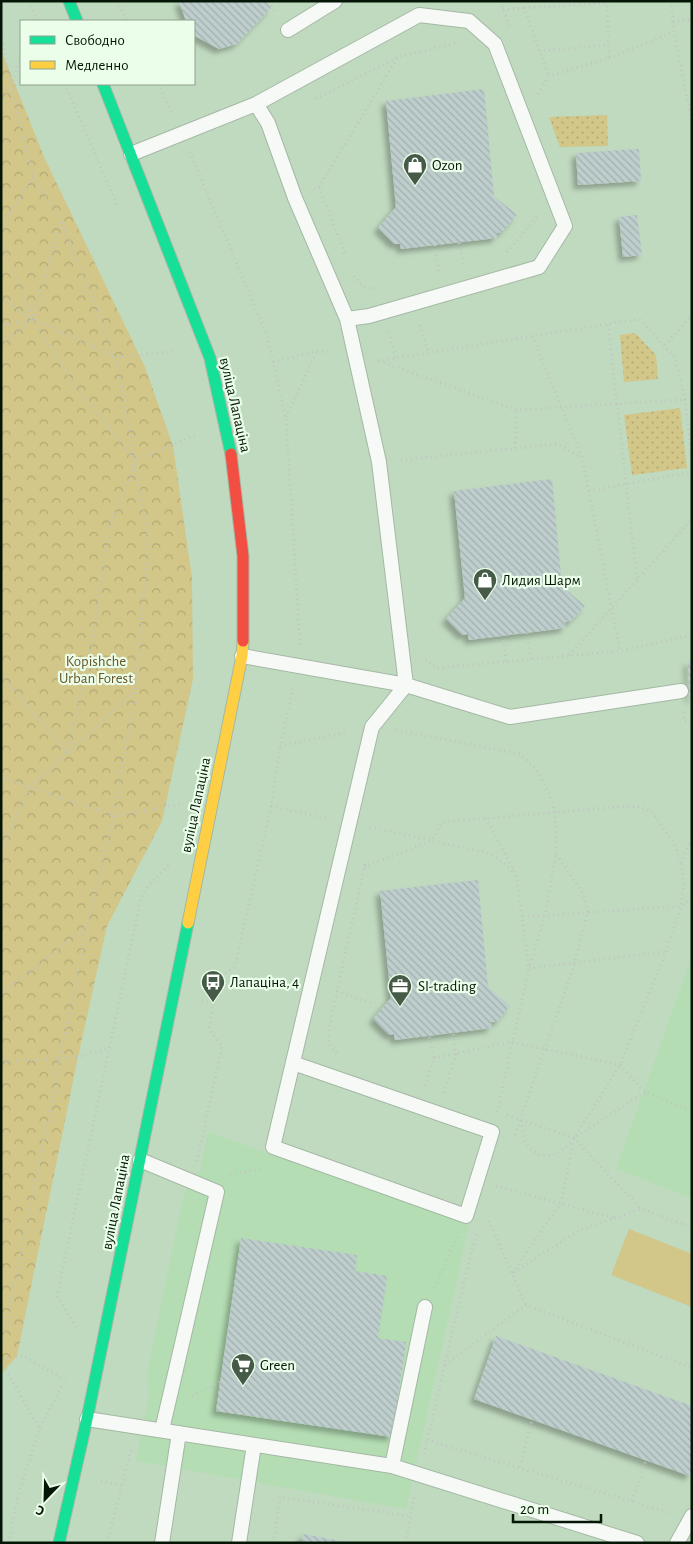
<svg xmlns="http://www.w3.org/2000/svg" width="693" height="1544" viewBox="0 0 693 1544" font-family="'Alegreya Sans',sans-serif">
<defs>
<pattern id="forest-crowns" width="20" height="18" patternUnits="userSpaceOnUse" patternTransform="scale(1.25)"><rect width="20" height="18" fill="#d2c688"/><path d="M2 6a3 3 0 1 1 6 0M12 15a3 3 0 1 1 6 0" fill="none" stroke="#b3a974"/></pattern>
<pattern id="park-dots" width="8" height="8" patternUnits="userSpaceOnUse" patternTransform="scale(1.25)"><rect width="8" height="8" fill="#d2c688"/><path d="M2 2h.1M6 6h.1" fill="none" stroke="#b3a974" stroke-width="1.8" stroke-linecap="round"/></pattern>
<pattern id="building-back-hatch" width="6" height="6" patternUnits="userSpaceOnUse" patternTransform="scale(1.25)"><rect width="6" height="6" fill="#bececd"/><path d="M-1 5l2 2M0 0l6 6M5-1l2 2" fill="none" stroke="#a2b0af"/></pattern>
<filter id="shadow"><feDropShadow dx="-4.5" dy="4.5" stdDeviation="2.5" flood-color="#0004"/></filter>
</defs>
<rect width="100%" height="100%" fill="#c0dac0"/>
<path fill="#b4ddb4" d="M692,956V1198L616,1169Z
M208,1132L469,1224L406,1509L136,1461L149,1395L147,1375L184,1193L200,1170Z"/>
<path fill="url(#forest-crowns)" d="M1,50L45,159L145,367L173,446L192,578L193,679L162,821L107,926L78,1057L17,1356L1,1374Z"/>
<path fill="url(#park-dots)" d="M607,115L608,146L560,147L549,117Z
M635,333L656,355L658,379L624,382L620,335Z
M680,408L687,468L632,475L624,415Z"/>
<path fill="#d2c688" d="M629,1229L692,1254V1307L611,1275Z"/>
<path fill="url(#building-back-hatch)" filter="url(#shadow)" d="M179,1H266L271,8L237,44L219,49L195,36L194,21H186Z
M484,89L494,196L517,215L502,232L497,233V238L401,249L400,244H394L378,228L396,207L386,101Z
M639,149L641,181L578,185L576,153Z
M637,215L642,255L623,257L619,217Z
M552,479L562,586L585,606L570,622H565L566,628L469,640L468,634L462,635L446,619L465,598L454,491Z
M692,661V699H690L688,662Z
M478,880L488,987L510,1006L497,1022H491L492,1028L395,1040L394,1034L389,1035L373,1019L391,998L380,891Z
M241,1238L357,1255L355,1271L387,1276L378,1338L406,1342L392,1437L216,1411Z
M496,1336L692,1406V1470L690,1476L474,1399Z
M303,1534L345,1542V1543H302Z"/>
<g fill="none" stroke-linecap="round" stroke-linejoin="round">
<g stroke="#a4b8a4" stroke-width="16">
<path id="lane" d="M288,30L335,1
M256,104L268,123L295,198L347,319L379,462L406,685L372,727L273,1147L466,1216L492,1132L293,1063
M131,154L256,104L419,15L469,21L495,44L565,226L539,267L369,316L347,319
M242,656L406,685L510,717L681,691
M140,1160L217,1192L162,1430
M87,1419L392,1466L637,1543
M392,1466L425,1307
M162,1543L179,1433
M239,1543L254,1445
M677,1543L692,1516"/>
</g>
<g stroke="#a4b8a4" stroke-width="13">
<path id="fast" d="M69,1L77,21
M103,84L210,358L231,454
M59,1543L87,1419L188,923"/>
</g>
<g stroke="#a4b8a4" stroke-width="13">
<path id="slow" d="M188,923L242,656L243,641"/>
</g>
<g stroke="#a4b8a4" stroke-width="13">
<path id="jam" d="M231,454L243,556V641"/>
</g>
<path stroke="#bfc6bf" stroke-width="3" stroke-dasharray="1 4" stroke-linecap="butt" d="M29,1L38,21
M117,1L127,21
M269,1L276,13
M502,1L503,10L510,27
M671,1L674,32L692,123
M524,8L607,3
M503,10L524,8L549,76
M673,22L692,20
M1,34L11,86L33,177L61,220L116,357L148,538L136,689L114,816L87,926L1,994
M539,51L609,45
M609,58L674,32
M65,84L117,205
M158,84L173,115
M538,94L549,76L609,58L607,1
M316,99L398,57
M1,109L21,59
M190,152L267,336L286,418L300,645
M319,187L346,256
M314,189L319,187L398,57L456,43
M1,229L33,177
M1,241L33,319L76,387L135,460
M459,243L464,266
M435,245L439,273
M507,252L537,217
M354,276L364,287L378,289
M1,299L33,319L116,357L176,351
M608,324L637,580
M1,325L33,320
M420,325L429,353
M389,332L396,358
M532,336L582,457L620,651
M1,345L33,319L61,221
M665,345L692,315
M378,361L639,319L675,357L685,399L692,462
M379,361L517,410L692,399
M273,362L317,351L332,352
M286,417L317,351
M515,448L517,410
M401,460L557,444L581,457
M589,491L692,472
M527,633L531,659
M503,635L506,662
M569,655L692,519
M426,659L437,668L620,651L692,635
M1,674L67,752
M683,712L684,721H692
M396,730L520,754L538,772L549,793L555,812L556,854L545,915L529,968L666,952
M280,746L348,732
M67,753L94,633L109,528L136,460L198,434
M1,777L114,816L183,804
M271,806L329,819
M486,818L516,874L529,968L497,1112
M370,827L484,852L497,858L514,872
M1,852L30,787L136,690
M681,863L692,839
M364,867L431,841L443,822L628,806L641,807L652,812L674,843L681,863L684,885L681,906L666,952L620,1065L574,1138C561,1155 540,1165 526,1143C523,1136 522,1127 521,1120
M523,917L681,906L692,898
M337,991L375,1004
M202,1001L213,1003
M337,1053L329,1044L328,1032L366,860
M434,1058L511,1042L545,1049L620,1065L645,1092L692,1111
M1,1062L78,1057L110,1048
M425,1086L434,1058L429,1035
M444,1093L456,1054L453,1033
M507,1115L574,1138L641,1209
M515,1135L574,965L588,911L582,892L556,854
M197,1161L222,1046L209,1029L217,979L235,967L271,806L280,746L294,686
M230,1174L265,1168
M496,1186L614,1218
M489,1221L526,1305
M514,1272L580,1230L641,1209L692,1227
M512,1273L561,1203L574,1138L645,1092
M434,1288L458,1235
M76,1327L57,1296L141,898L148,886L170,864
M1,1352L87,926
M1,1359L23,1356L65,1380
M1,1361L39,1428
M445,1365L526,1305L692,1368
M192,1396L220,1382
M427,1440L670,1513
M424,1454L471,1253L478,1234
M520,1467L532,1419
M101,1481L121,1486
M632,1501L646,1460
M9,1543L18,1495L40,1428L63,1384
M107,1543L131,1450
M274,1543L280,1497L410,1516
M406,1543L414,1496"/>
<use href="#lane" stroke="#f6f9f6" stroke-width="14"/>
<use href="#fast" stroke="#16e098" stroke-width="11"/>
<use href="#slow" stroke="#ffcf43" stroke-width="11"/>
<use href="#jam" stroke="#f24e42" stroke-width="11"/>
</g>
<defs>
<g id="shop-pin" transform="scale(1.25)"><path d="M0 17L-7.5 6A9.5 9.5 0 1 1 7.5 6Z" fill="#465b47" stroke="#ebfeea"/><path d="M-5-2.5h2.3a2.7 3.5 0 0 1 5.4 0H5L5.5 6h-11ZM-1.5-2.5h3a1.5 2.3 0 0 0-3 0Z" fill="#fff"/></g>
<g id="bus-pin" transform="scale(1.25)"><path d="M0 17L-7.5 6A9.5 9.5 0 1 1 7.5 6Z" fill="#465b47" stroke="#ebfeea"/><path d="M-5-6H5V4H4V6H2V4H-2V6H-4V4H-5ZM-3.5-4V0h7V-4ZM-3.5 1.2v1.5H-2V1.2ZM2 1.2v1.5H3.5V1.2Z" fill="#fff"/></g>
<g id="office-pin" transform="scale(1.25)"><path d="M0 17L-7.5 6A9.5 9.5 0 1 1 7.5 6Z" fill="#465b47" stroke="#ebfeea"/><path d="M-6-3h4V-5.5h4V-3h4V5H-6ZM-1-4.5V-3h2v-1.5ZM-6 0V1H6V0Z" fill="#fff"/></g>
<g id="supermarket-pin" transform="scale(1.25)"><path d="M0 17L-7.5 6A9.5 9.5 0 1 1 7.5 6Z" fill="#465b47" stroke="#ebfeea"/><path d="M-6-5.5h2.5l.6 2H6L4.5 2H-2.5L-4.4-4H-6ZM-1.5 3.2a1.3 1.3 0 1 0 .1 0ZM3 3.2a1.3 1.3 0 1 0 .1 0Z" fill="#fff"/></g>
</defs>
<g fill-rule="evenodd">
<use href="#shop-pin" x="415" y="165"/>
<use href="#shop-pin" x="485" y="580"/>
<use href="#bus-pin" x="213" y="982"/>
<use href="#office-pin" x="400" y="986"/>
<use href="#supermarket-pin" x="243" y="1365"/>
</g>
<g text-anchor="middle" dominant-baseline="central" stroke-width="4.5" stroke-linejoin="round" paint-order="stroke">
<g font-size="15" fill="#051606" stroke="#ebfeea" text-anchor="start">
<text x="432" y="165">Ozon</text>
<text x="502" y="580">Лидия Шарм</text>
<text x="230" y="982">Лапаціна, 4</text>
<text x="418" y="986">SI-trading</text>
<text x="260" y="1365">Green</text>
</g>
<g font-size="15" fill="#051606" stroke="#ebfeea">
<text transform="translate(235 405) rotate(77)">вуліца Лапаціна</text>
<text transform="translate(196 805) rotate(-78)">вуліца Лапаціна</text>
<text transform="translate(116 1202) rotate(-79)">вуліца Лапаціна</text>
</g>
<g font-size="15" fill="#695528" stroke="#ebfeea">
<text x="96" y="661">Kopishche<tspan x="96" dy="17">Urban Forest</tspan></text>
</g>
</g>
<rect width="693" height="1544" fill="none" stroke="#051606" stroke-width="5"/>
<rect x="20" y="20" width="175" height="65" fill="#ebfeea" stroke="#8fa18f"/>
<rect x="30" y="36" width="25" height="8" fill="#16e098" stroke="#8fa18f"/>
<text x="65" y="45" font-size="15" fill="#051606">Свободно</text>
<rect x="30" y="61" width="25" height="8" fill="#ffcf43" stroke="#8fa18f"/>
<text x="65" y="70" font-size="15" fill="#051606">Медленно</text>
<g transform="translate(45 1499) rotate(203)" stroke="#ebfeea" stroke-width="4" paint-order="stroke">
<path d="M0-4L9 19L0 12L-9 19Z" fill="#051606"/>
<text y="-8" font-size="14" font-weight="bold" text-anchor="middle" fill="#051606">С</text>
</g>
<path d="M513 1514v8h88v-8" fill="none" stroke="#051606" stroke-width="2.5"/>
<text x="520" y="1514" font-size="15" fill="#051606" stroke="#ebfeea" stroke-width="4" paint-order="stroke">20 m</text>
</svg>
